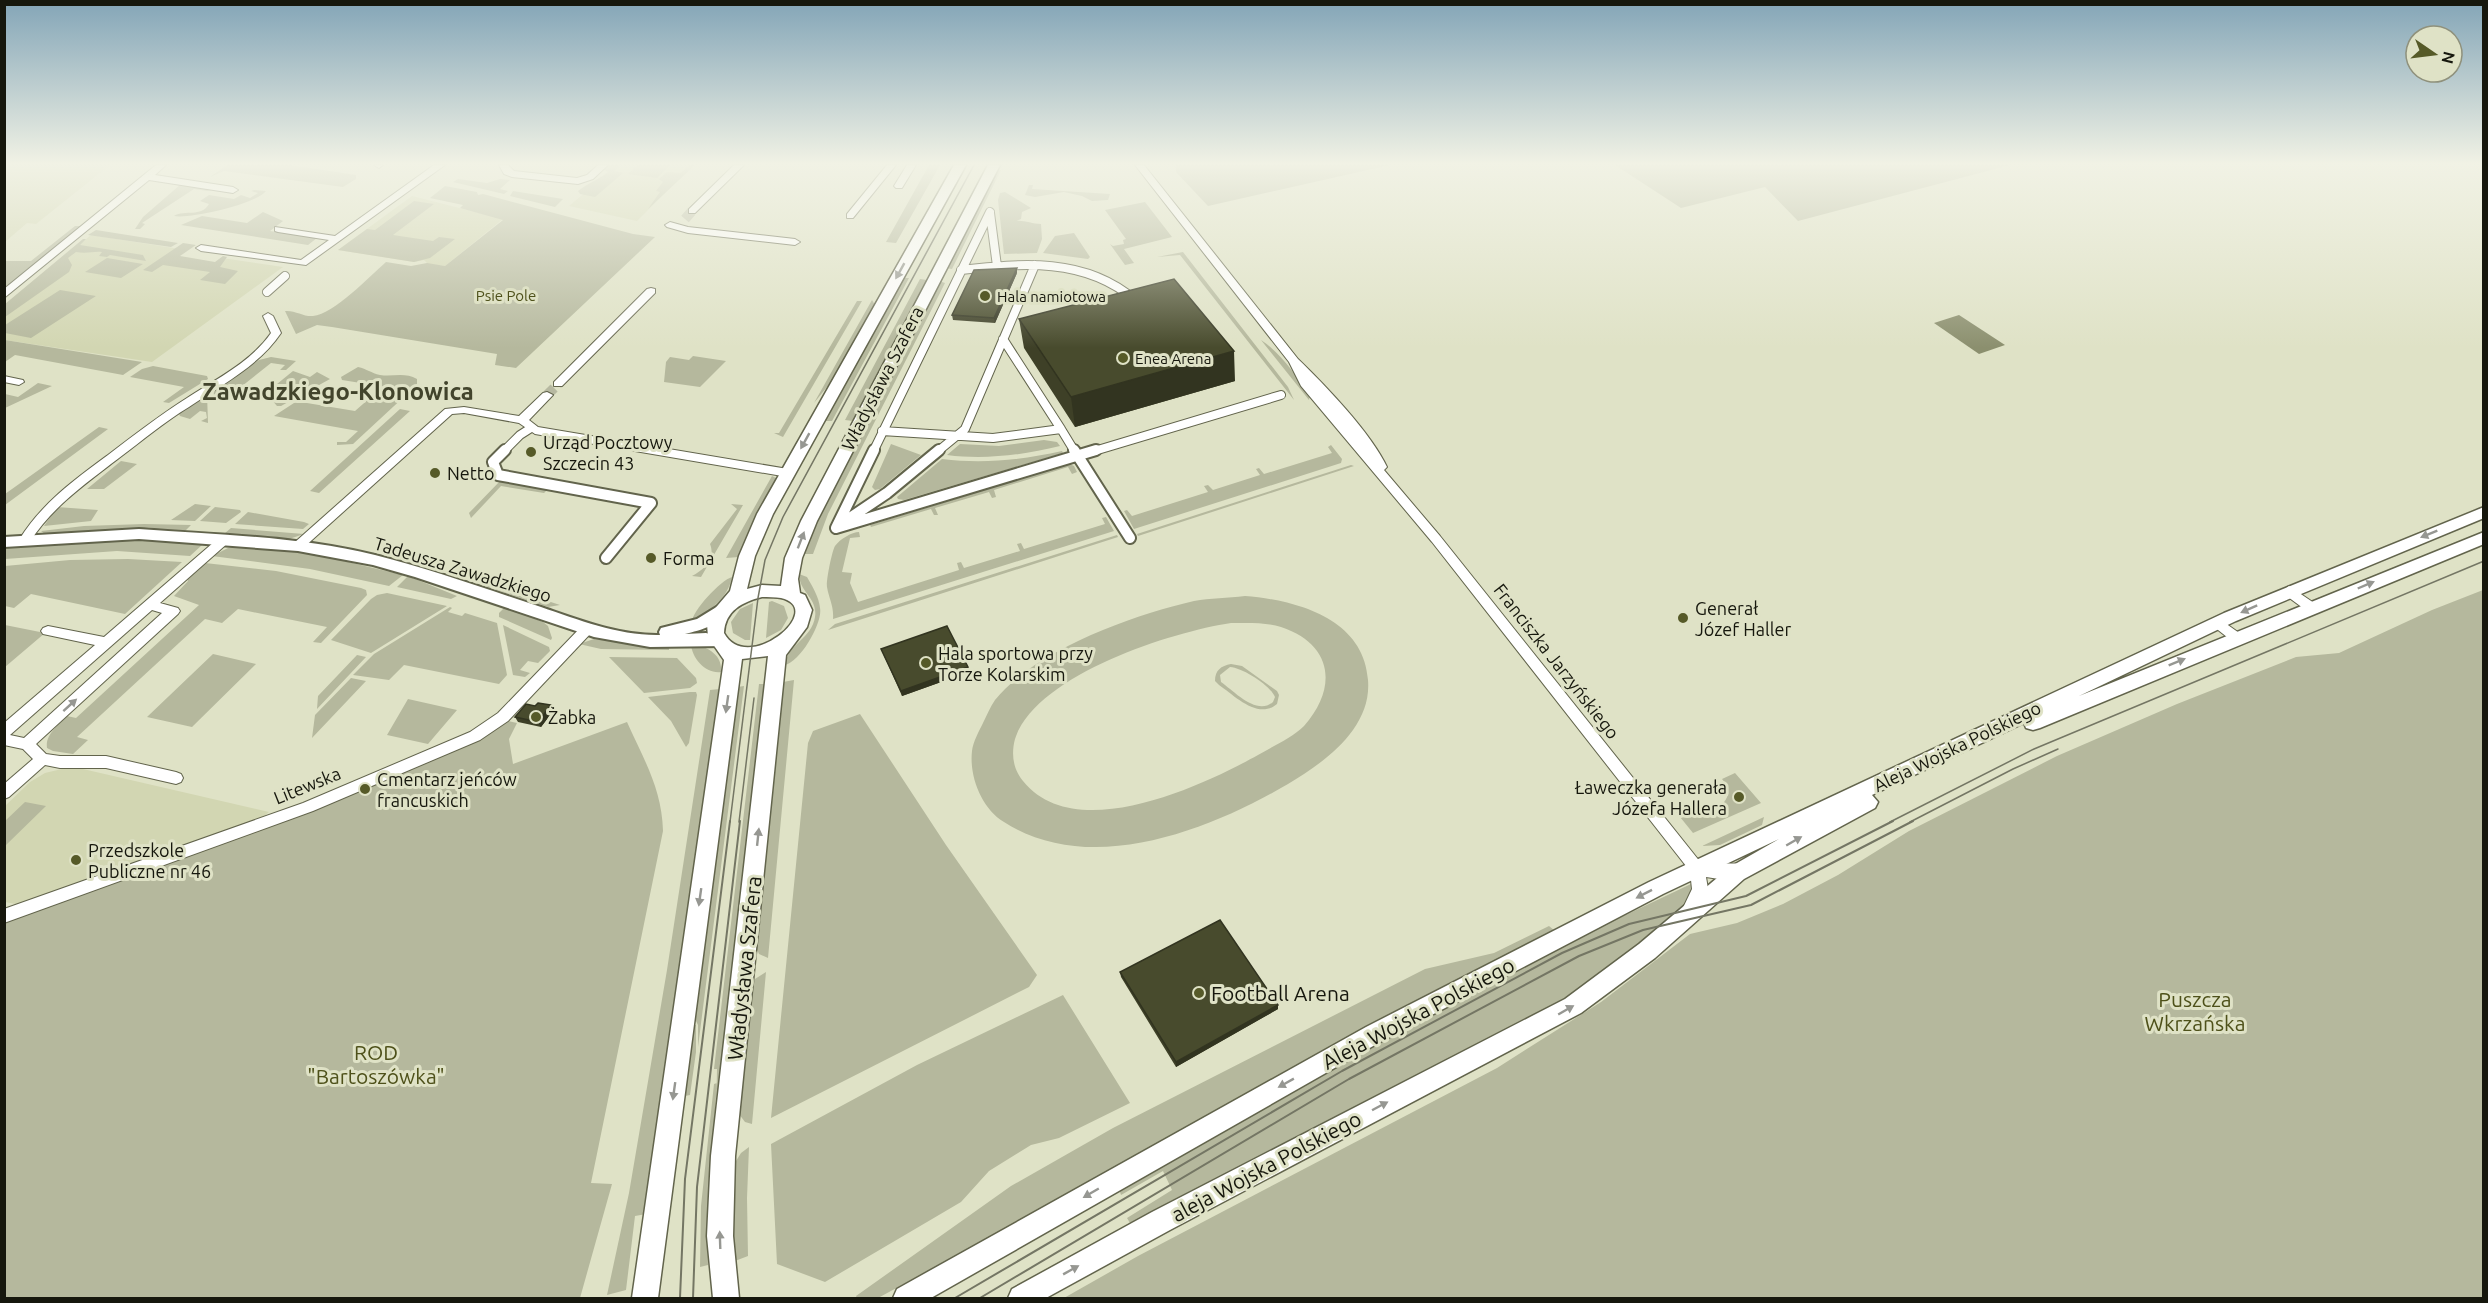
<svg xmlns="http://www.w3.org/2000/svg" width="2488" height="1303" viewBox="0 0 2488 1303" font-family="Ubuntu,sans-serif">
<rect width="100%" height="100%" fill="#dfe2c6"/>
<path fill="#d2d6b2" d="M5,165H110L36,224L27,223L5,242Z
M618,165H693L637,221L569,206Z
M412,196L503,219L445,266L428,264L424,260L414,262L338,250Z
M91,235L186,250L175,257L213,264L222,258L283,267L152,362L5,340L4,313L25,290Z
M66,768L83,769L269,812L262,818L21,905L5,902V806L30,782L45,773Z"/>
<path fill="#b5b89d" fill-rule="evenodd" d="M227,165H290L356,175V179L343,187L224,171L210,177Z
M609,165H620L614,171L623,173L595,197L580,194L578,191C588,183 598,180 608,172L604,170Z
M638,165H670L657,178L628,174Z
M689,165H695L648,209L660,192L656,191L663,182L659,179L667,172L681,173Z
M929,165H940L896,243L886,242Z
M1176,165H1390L1208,206L1176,172Z
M1615,165H2010L1798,221L1765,187L1681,208Z
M997,170H1001L952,269L945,268Z
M458,179L487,183L500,179L510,180L500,189L508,191L504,194L453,182Z
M181,184L217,189L207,191L194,189L142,223L145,224L140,229H135L143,217Z
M1029,185H1033L1032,189L1110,194L1108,200L1092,201L1082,196L1064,192L1035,197L1025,195Z
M445,186L477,192L478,195L483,194L633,234L655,237L516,368L495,365L497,354L332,327L317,325L296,334L285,311C295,310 304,317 313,316C334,314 370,276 386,262L411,266L427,263L445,266L503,220L460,208L463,205L430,198Z
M254,190L266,191C256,204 191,219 174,216C185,209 201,218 209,204L200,201L209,195L234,199L241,195L250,198L258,193L251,191Z
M513,191L563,199L555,207L510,196Z
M1005,192L1031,208L1022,212L1021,219L1016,221C1024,220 1032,224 1041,224L1042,239L1037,253L1004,254L998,200L1000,193Z
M414,201L434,204L393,235L433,241L439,237L455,239L430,258L414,262L338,250L367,229L375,230Z
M1145,202L1172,237L1124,249L1134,263L1125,265L1110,244L1113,246L1124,244L1123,240L1126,239L1105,210Z
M263,212L283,221L270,231L317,238L308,245L181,225L202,216L247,223Z
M75,226H81L5,289V261H31Z
M96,230L178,243L171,247L88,235Z
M1074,233L1090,257L1088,259L1043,253L1055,236Z
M83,239H86L80,245L143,255L146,261L110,255L107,257L99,256L102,252C94,251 87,254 76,252L68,258L72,265L69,272L5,317V304Z
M183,243L196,245L180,256L215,262L223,256L227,257L220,267L238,271L225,284L200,280L210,272L163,265L152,272L143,270Z
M1183,252L1288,387L1294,400L1180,255L1157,257Z
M107,258L143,264L121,278L85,272Z
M902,278H909L832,421H824Z
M920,279L927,280L853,421L845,420Z
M939,281L945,283L828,514L813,554H803L815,522Z
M60,290L96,296L31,338L5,333V325Z
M872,300L875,305L835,377L814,403Z
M857,301H862L783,437L774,433H779Z
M5,340L142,362L123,375L15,355L5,362Z
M1261,340C1281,353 1295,375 1310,394L1309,400Z
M693,356L726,361L700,387L664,382L666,362L670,357L689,360Z
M271,357L296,361L286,370H280L285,365L271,363L232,394L213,401L214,391L259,360Z
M153,366L207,376L208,379L169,403L163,402L184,387L130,377L142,369Z
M358,367C367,369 371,373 380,375C393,377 405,372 417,379V385L411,391L342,380L341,377Z
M293,371L310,377L317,372L330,379L281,406H277L266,393Z
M38,383L52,386L5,408V394L18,397Z
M379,390L407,394L353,444L337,445V442H346L358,431L274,416L294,403L301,402L355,411Z
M207,394L208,423L201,421L207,418L206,412L200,411L190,419L180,416L179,414Z
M400,409L410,411L319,493L310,491Z
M99,427L108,429L5,505V494Z
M1044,440L1057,442L1060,446C1023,455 985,460 947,455L960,444L999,446Z
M891,444L921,455L880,489L875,490L872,487Z
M1331,445L1342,459L1341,463L1134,529L1124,511L1127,510L1132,516L1208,492L1204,486L1208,485L1213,490L1260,475L1256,469L1259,468L1264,474L1332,453L1328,447Z
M1062,451L1063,453L904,500L898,499L897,497L942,459C983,464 1022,460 1062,451Z
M121,461L137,464L104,489H87Z
M1070,464L1074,466L1077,472L1072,474L1068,467L994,490L996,497L992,498L989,492L935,508L938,515H934L931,509L871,527L870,525Z
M1351,465L1354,466L1138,536L1137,534Z
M772,476L776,478V482L739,557L726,558Z
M501,480L549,488L544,493L501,486L471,518L469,513Z
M195,504L211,506L195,521L171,520Z
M731,504L743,505L701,577L692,576C704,570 716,559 710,544L737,509Z
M57,507L98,510L91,521L44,526Z
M215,507L240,510L241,512L226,523L200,521Z
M248,512L304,522L309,524L303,529L235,524Z
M1106,517L1114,531L833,619C834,606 829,599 827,587C826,581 832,551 835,546C840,539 852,532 859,532L860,537L850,538L842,572L852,573L850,583L858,602L959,570L957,563L961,562L964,568L1020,551L1017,544L1021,543L1024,549L1105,524L1102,518Z
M144,524L191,525L185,531L142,529L45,534L41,531L84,526Z
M231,528L304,534L289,539L224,534Z
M1117,535L1118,537L828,630L835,624Z
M95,539H151L199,543L202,545L190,556L117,551L5,559L4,546Z
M241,545L310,553L403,575L389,586L310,569L212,556L228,548Z
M128,559L182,562L125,614L31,594L14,608L5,606V566L70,560Z
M205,563L276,571L361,588L366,590L367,595L321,643L313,642L327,627L238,609L222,623L205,619L77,737L88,740L73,754L53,751L47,748C45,734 59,725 67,716L76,718L199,605L174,596L188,581L187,579Z
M799,574L807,577C812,586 819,597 820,608C823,622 801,661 785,665C788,644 812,638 815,617C818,598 799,592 799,574Z
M408,576L457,596L451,599L397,587Z
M732,577C728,598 710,611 692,622C692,611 721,580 732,577Z
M481,579L560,605L548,607L482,585Z
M2483,590V1298H1064L1138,1256L1497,1068L1601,1002L1690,934L1737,923L1783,904L1838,875L1909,831L2057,756L2177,704L2296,657L2339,653L2432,610Z
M387,593L447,606L371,653L331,640L371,599L377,595Z
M1245,596C1295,600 1364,618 1368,680C1372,728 1325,762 1288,784C1208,831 1090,877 1004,822C982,809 969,777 972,751C973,742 979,731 983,723C987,715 990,707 995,700C1035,650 1133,615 1194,601C1210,598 1228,598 1245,596ZM1231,623C1248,623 1265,622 1281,627C1333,644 1338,688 1304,726C1292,738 1273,746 1258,755C1202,786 1075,846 1023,781C1013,769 1011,754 1015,739C1036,675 1171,632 1231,623Z
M772,601L784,606L788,618L781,630L766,638L769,602Z
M753,603L750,640H745L733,633L731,622L740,609Z
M450,607L452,608L448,612L462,616L465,613L497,623L507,675L499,684L404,665L389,680L353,675L374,654Z
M505,607L543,622L548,626L552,638L551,640L499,617V613Z
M5,625L45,633L5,667Z
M503,625L549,647L550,651L538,663L528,661L520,670L530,673L525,677L513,675Z
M594,639L621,642L669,644V650L601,649L579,644Z
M691,644C706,646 723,654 721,672C706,674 692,659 691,644Z
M213,654L256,664L192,727L147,717Z
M357,655L366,657L317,709L318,696Z
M609,657L677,658L696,678L697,683L690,688L644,693Z
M1231,664L1242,666L1277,691L1279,695L1277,704C1258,720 1235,696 1219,685L1215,681C1215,670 1221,666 1231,664ZM1230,667C1243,668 1270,685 1275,697L1273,702C1257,716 1235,692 1221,682L1220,675Z
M351,678L366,681L312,738L315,715Z
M794,680L768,958L759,954L756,947L783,682Z
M759,684H766L716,1119L717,1069H714Z
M744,686L698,1047V1025L694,1017L737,687Z
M720,689L646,1214L635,1216L626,1290L607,1295L629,1193L667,970L710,690Z
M690,692H696L697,695L689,743L686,747L671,721L648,697Z
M408,699L457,710L428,744L387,735Z
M860,714L946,845L1037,975L1029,987L771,1118L808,743L813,731Z
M504,720L517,723L509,739L513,764L627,722C644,760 662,789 663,831L591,1183L612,1184L580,1298H5L4,919L310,809Z
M1735,773L1761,803L1693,833L1676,812L1680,810C1697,818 1721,814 1728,795L1726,784L1722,779Z
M25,802L46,806L5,846V821Z
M1764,817L1762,825L1720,845L1702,846Z
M1693,883L1696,893L1652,935L1592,983L1551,1008L1130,1223L1127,1218L1172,1190L1163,1171L1121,1195L1120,1192L1129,1185L1359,1054L1613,921Z
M1549,926L1555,931L878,1298H857L856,1296L1011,1186L1113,1128L1425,969L1494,953Z
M766,972L752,1124L745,1122L739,1114L751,989L755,979Z
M1063,995L1130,1103L1059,1138L1031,1145L989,1171L961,1202L825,1282L777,1264L771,1144L917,1065Z
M694,1025H696V1052L690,1095L685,1096Z
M717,1083L707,1220L708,1265L700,1267L701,1206L714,1084Z
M749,1147L747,1198L748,1256L735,1261L733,1228L736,1161L741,1153Z"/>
<path fill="#8b8f6e" d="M1959,315L2005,345L1979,354L1934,323Z"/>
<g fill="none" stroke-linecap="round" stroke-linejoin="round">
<path stroke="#b7b9a1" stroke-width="10" stroke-dasharray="10 5" stroke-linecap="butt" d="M685,219L692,211
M547,395L558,384"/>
<g stroke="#62644c" stroke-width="10">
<path id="pedestrian-far1" d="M990,213L997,266
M961,270C1022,263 1085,257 1135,300
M267,292L285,276
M1003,339L1061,429
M882,431L993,438L1061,429L1075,452
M503,452L520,435L531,428
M873,452L990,212
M937,452L965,429L1035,265
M1091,452L1281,395"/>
</g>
<g stroke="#62644c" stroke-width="14">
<path id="pedestrian" d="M505,450L493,462L498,475L651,503L606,558
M1074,450L1130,538
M844,522L887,493L939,450
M836,528L1096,450
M836,528L874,450"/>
</g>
<g stroke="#62644c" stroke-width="2">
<path id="minor" d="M156,165H166L155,175L233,187L238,190L233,193L149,180L4,298V289Z
M374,165H383L379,168Z
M434,165H445L306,265L201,251L196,248L201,245L301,260L329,240L278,232L275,231V227L335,236Z
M499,165H508L514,171L577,178L587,175L598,165H608L593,179L578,184L512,177L504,174Z
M734,165H744L695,213H689V209Z
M887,165H896L853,218H847V214Z
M907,165H916L902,188H896L894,186Z
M1135,165H1144L1298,359C1325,385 1371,433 1387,467L1384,470L1440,536L1701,863C1715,865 1737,862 1747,865L1750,870L1747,875L1719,879L1706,877L1708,889L1696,915L1690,917L1684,915L1682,910L1692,889L1690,871L1432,542L1301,386L1289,362Z
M670,222L688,227L795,239L800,242L795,245L688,233L667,227L665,225Z
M651,288L655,289V293L562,386H554V382L647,289Z
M268,313L273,316L281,333C259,366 221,385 189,407C164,422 142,441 119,458C85,484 52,507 29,543H21L19,540C42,503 74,480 108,455C134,435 160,415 187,398C216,379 251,362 271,333L263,316Z
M4,376L23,380L24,382L19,385L4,382Z
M547,392L553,395L529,420L538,427L788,469L794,473L788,477L535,434L519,423L464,413L452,414L302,549H294L292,546L294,543L445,409L464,407L519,416L543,393Z
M225,535L229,536L231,539L229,542L160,603L178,608L180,611L178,614L36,744L46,754L60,756H106L176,772L181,774L183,778L181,782L176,784L106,768H60L45,765L9,797L4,799V784L33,759L23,749L4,745V723L95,645L43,634L41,631L43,628L48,626L104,637L221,536ZM152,610L162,613L24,738L10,735Z
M2289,586L2317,605L2319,608L2317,611H2307L2284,594L2283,591Z
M2218,618L2242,635L2244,638L2242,641H2232L2213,626L2211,623Z
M587,624L594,629L592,632L508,721L480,740L313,811L4,923V909L303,803L470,732L498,713L582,626Z"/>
</g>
<g stroke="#62644c" stroke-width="4">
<path id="tertiary" d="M139,529C218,535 298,536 375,555C431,569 486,589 541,607C579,620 620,636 660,635L659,632L661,628L697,619L723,603L729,605L731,609C721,625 701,630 685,634L706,633L725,638L727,642L725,646L650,647L594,637L415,577L373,565L298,551L139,539L4,547V537Z"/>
</g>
<g stroke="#62644c" stroke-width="3">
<path id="secondary" d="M954,165H966L773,514L755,556L747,589L762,585L781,586L785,558L801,521L988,165H1000L817,521L802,558L798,579L800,593L805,595L812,610L807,627L786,655L735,1156L733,1236L739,1298H713L707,1236L711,1156L768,656L742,659L658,1298H632L724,660L708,637L707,624L712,612L730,591L739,556L757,514ZM762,597C768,597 775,597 781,598C828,609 747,676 724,633C725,611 742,602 762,597Z
M2484,507V518L2236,621L2079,696L2484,532V544L2040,728L2033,730L2026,728L2024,723L1872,795L1878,802L1875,808L1744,879L1655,958L1581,1013L1170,1230L1046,1298H1008L1012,1289L1152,1212L1565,999L1639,944L1730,867L1779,839L1663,894L1382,1041L931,1298H893L897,1289L1366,1027L1649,882L2224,613Z"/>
</g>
<use href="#pedestrian-far1" stroke="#fff" stroke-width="8"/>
<use href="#pedestrian" stroke="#fff" stroke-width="10"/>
<use href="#minor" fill="#fff" fill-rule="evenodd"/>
<use href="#tertiary" fill="#fff" fill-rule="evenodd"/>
<use href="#secondary" fill="#fff" fill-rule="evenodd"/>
<path stroke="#747664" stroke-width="1.5" d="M730,822L758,598L765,560L783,517L974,165
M739,822L754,698
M1890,822L2034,749L2484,561
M1910,822L2013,769L2058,749"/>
<path stroke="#747664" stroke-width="2" d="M680,1298L685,1179L730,821
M693,1298L697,1187L740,821
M955,1298L1342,1071L1562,953L1629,924L1746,896L1893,821
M980,1298L1349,1079L1579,956L1643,930L1751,905L1913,821"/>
</g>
<path fill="#3e4027" d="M1017,273L995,323L953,320L952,315Z
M1019,319L1235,381L1075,427L1024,348Z
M881,649L969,672L902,696Z
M554,710L541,727L518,722L515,717Z
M1120,972L1278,1005V1009L1176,1067L1121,977Z"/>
<path fill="#323420" d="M1017,268V273L995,323L994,318Z
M1234,351L1235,381L1075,427L1071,397Z
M968,667L969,672L902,696L901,691Z
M551,705L554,710L541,727L538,722Z
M1278,1005V1009L1176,1067V1062Z"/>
<path fill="#484b2d" stroke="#323420" stroke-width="1.5" d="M1017,268L994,318L952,315L974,270Z
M1174,279L1234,351L1071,397L1019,319Z
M947,626L968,667L901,691L881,649Z
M538,703L551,705L538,722L515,717L526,704L535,706Z
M1220,920L1278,1005L1176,1062L1120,972Z"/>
<defs><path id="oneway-solid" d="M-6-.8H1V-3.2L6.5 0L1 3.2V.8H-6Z" transform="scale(1.5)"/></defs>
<g fill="#969792">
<use href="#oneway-solid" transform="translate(900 271) rotate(119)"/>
<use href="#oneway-solid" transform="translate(805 441) rotate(119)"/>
<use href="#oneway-solid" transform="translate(2429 534) rotate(158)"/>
<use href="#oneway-solid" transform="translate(801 540) rotate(-69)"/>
<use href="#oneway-solid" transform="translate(2366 585) rotate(-23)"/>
<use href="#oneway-solid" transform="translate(2249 609) rotate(156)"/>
<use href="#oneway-solid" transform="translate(2177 662) rotate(-22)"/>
<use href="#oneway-solid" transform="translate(727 704) rotate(98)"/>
<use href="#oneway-solid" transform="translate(70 705) rotate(-42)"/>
<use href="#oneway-solid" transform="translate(758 837) rotate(-84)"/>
<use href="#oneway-solid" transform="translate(1794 841) rotate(-30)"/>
<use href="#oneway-solid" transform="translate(1644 894) rotate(153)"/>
<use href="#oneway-solid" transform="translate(700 897) rotate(98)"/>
<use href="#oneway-solid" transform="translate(1566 1010) rotate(-30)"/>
<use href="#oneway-solid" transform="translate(1286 1083) rotate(151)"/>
<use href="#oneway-solid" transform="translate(674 1091) rotate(98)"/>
<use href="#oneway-solid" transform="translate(1380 1106) rotate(-28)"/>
<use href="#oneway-solid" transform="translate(1091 1193) rotate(150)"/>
<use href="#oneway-solid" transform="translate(720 1240) rotate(-92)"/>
<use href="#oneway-solid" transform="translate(1071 1270) rotate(-29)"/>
</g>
<linearGradient id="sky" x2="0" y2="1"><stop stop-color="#83a5b7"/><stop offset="0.47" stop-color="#f1f2e5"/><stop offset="1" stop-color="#f1f2e5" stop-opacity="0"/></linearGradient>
<rect width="2488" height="348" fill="url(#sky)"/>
<g fill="#565a28" stroke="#dfe2c6" stroke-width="2">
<circle cx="985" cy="296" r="6"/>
<circle cx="1123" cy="358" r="6"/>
<circle cx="531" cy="452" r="6"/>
<circle cx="435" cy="473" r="6"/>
<circle cx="651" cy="558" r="6"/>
<circle cx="1683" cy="618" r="6"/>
<circle cx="926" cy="663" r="6"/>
<circle cx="536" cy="717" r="6"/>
<circle cx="365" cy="789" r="6"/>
<circle cx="1739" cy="797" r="6"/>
<circle cx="76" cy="860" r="6"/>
<circle cx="1199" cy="993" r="6"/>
</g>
<g text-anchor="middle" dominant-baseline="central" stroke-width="6" stroke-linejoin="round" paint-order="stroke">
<g font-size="15" fill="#4e511a" stroke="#dfe2c6">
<text x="506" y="295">Psie Pole</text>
</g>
<g font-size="15" fill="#16170d" stroke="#dfe2c6" text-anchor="start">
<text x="997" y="296">Hala namiotowa</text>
<text x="1135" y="358">Enea Arena</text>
</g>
<g font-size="18" fill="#16170d" stroke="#dfe2c6">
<text transform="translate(882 378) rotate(-63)">Władysława Szafera</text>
<text transform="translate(463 569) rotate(17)">Tadeusza Zawadzkiego</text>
<text transform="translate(1557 661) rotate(52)">Franciszka Jarzyńskiego</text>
<text transform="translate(1957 746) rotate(-26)">Aleja Wojska Polskiego</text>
<text transform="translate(307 785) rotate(-22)">Litewska</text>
</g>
<g font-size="18" fill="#16170d" stroke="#dfe2c6" text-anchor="start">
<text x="543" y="442">Urząd Pocztowy<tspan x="543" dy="21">Szczecin 43</tspan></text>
<text x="447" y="473">Netto</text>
<text x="663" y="558">Forma</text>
<text x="1695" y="608">Generał<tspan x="1695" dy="21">Józef Haller</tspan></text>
<text x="938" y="653">Hala sportowa przy<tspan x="938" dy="21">Torze Kolarskim</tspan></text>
<text x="548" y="717">Żabka</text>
<text x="377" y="779">Cmentarz jeńców<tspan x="377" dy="21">francuskich</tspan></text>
<text x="1727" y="787" text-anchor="end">Ławeczka generała<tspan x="1727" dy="21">Józefa Hallera</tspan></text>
<text x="88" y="850">Przedszkole<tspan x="88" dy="21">Publiczne nr 46</tspan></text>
</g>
<g font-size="21" fill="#16170d" stroke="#dfe2c6">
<text transform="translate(744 968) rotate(-84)">Władysława Szafera</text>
<text transform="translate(1418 1013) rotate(-28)">Aleja Wojska Polskiego</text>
<text transform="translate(1266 1166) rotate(-28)">aleja Wojska Polskiego</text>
</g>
<g font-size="21" fill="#16170d" stroke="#dfe2c6" text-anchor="start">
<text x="1211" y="993">Football Arena</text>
</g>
<g font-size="21" fill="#4e511a" stroke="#dfe2c6">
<text x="2195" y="999">Puszcza<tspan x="2195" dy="24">Wkrzańska</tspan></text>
<text x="376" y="1052">ROD<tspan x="376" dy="24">"Bartoszówka"</tspan></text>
</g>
<g font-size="24" font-weight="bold" fill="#42442c" stroke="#dfe2c6">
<text x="338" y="391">Zawadzkiego-Klonowica</text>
</g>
</g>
<rect width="2488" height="1303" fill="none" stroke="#16170d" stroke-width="12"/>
<g transform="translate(2434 54) rotate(104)"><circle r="28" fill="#dfe2c6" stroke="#8f917c" stroke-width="1.5"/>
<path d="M0-4.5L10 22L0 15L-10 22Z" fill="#565a28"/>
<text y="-9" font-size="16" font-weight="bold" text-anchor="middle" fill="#16170d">N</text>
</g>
</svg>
